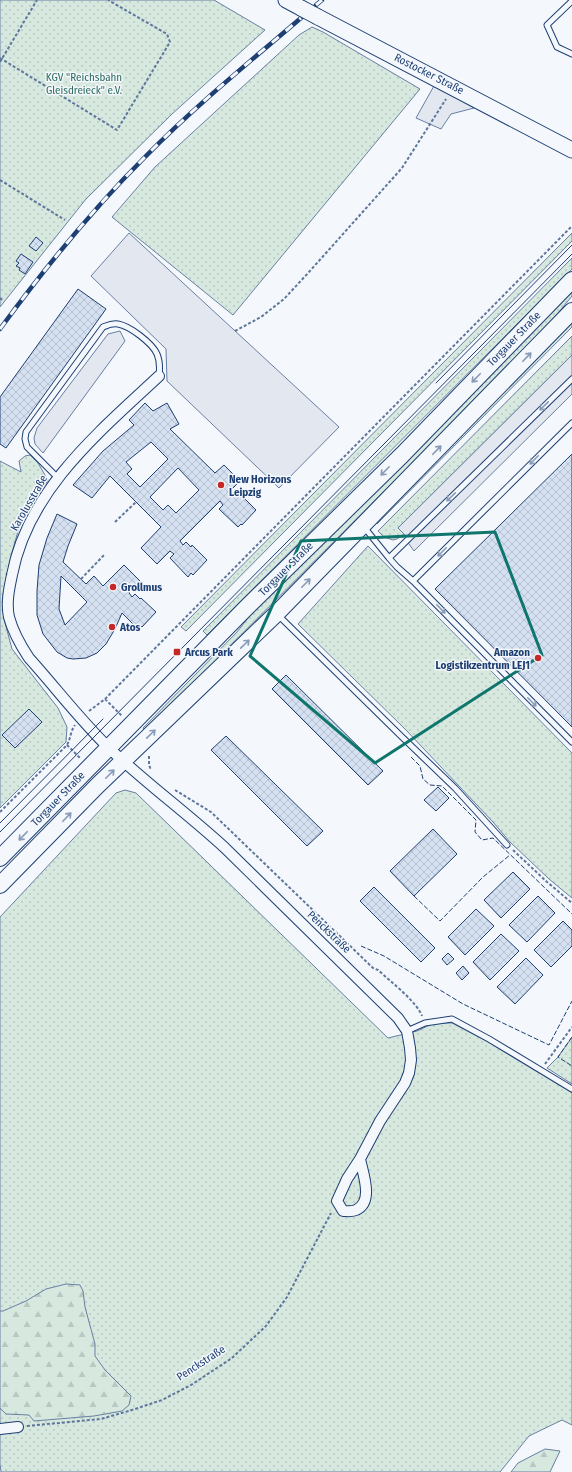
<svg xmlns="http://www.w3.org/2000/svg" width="572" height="1472" viewBox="0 0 572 1472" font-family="'Fira Sans Condensed',sans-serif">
<defs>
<pattern id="grass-dots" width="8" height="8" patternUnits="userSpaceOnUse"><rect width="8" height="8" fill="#d7e8df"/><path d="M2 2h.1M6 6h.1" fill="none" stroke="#b8c8c3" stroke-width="1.8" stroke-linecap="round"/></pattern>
<pattern id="forest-firs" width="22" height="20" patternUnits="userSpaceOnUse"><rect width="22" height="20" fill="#d7e8df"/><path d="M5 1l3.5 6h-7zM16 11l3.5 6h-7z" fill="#b8c8c3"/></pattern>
<pattern id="building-cross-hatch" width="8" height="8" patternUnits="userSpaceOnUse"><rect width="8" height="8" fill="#d5e0f0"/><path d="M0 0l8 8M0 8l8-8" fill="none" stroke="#b6c1d1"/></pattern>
</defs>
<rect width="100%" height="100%" fill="#f4f7fb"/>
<path fill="url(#grass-dots)" stroke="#687fa3" d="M0,0H214L265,30L172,114L86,199L0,307Z
M312,27L323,32L420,89L233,315L112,217L155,167L299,35Z
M572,233V241L186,631L181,627Z
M572,258V269L207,635L203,631Z
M572,287V296L540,335L145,731L143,728L237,632L262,600Z
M572,320V327L377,524V517Z
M572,336V355L398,528L404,534L397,539L393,540L384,537L378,531Z
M30,455L38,463L48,480L32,505L28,502L24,510L11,556L5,585L4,619L12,649L58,708L67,727L66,742L0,808V461L21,472L19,461L25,456Z
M368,546L572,753V898L549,879L510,842L493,822L406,730L298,624Z
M125,790L136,793L388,1038L417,1031L434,1023H452L488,1042L572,1093V1425L562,1420L529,1436L500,1472H1L0,1464V917L116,793Z
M572,1037V1084L547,1068L558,1057Z"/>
<path fill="url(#forest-firs)" stroke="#687fa3" d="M66,1284L80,1285L83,1291L85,1307L95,1344V1356L105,1370L131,1396L129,1405L122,1411L94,1416L34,1421L29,1415L6,1414L0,1408V1311H3L26,1301L46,1289Z
M545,1449L560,1451L550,1472H511L518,1463Z"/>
<path fill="#e3e8f0" stroke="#687fa3" d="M435,84L474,108L451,114L441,129L416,118Z
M129,233L339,427L279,488L167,381L166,349L91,276Z
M120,331L125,341L43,453L35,444L34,438L37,428L108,334Z
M572,355V394L414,551L409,544L404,534L398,528Z"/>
<path fill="url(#building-cross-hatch)" stroke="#1d3f73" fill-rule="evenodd" d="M36,237L43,243L36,251L29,246Z
M21,254L33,262L25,274L19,270L20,268L16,266L19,263L16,261Z
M78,289L106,309L6,448L0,444V397Z
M145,403L153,411L167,403L179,424L170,429L215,473L224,465L240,481L229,492L233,495L235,492L240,497L242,496L256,510L242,525L241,524L238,527L219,509L223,505L220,501L180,541L183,545L186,542L191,547L192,545L207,560L193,575L191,573L188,577L170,558L174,554L170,551L157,564L141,548L161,527L110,476L92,498L73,485L103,451L134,425L129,420ZM151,442L168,459L140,487L127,474L132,469L126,462ZM178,468L199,490L176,513L168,505L163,510L150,497Z
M572,454V727L435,589Z
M57,514L77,524L68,546L63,562L86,584L94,576L103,586L124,565L140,581L129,593L132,597L135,594L140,599L141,598L156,612L142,627L140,625L137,628L122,613L115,629L106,644L97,653L86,658L73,659L67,658L57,652L43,634L37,615V591L39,565L47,538ZM61,576L87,602L65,625L59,609Z
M286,675L383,771L368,785L272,689Z
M29,709L42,722L15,748L2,735Z
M226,736L323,831L307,846L211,750Z
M438,787L449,798L436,811L424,800Z
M433,829L457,854L414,896L390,871Z
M513,872L530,889L501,918L484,900Z
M374,887L435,948L421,962L360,901Z
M538,896L555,913L527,942L509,925Z
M476,909L494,926L465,955L448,937Z
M563,921L572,930V946L551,967L534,950Z
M501,934L519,951L490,980L473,962Z
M448,953L454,959L447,965L442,959Z
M526,958L543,975L515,1004L497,987Z
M463,966L469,973L462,980L456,973Z"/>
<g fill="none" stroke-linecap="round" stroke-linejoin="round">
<g stroke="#1d3f73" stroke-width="7">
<path id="lane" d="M572,1L547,25L557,47L572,54
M58,478L27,447L25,439L26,432L103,327C108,325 112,323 118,324C130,326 152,343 157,354C160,361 160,368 159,376
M364,527L389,558L572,379
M389,558L397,567L413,581L572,423
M413,581L572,742
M278,615L401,736L455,788L507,845
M407,1031L425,1023L452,1019L489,1039L572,1089"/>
</g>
<g stroke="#1d3f73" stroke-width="12">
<path id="street" d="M159,376C99,432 28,490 12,575C9,589 6,603 9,617C13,632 21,646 29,658C56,688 81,721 110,749C147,784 188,814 225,848L398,1018L407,1031L410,1048L411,1060L409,1073L405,1083L380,1121L360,1159L347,1179L337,1201L343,1211C347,1211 352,1212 356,1210C374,1202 363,1174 360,1159
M0,1429L18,1427"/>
</g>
<g stroke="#1d3f73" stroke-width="17">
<path id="secondary" d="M286,0L301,8
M318,17L572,150"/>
</g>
<g stroke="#1d3f73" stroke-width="18">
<path id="primary" d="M0,858L247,607L402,455L572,280
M0,885L97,786L277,613L572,311"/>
</g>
<path stroke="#5e769c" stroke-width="2" stroke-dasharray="3 2" stroke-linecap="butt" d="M0,58L117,130L170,42L167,34L108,0
M0,62L37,0
M0,180L65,220
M0,298L2,300
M235,331L261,317L284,299L309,272L402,168L446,99
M115,522L136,502
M81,579L105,554
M105,699L122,716
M89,711L105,699L572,226
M67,745L80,758
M149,756V765L151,770
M175,790L211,812L373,968L378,970C390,981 417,1002 422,1016
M0,812L67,745C71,738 70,732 75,725
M513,850L547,882L572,903
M545,1064L572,1027
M27,1426L101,1419L132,1410L162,1400L191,1385L232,1358L266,1326L287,1297L331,1213"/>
<use href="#lane" stroke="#f4f7fb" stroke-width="5"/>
<use href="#street" stroke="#f4f7fb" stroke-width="10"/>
<use href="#secondary" stroke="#f4f7fb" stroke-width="15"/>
<use href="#primary" stroke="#f4f7fb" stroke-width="16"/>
<path stroke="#1d3f73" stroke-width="1" d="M436,383L572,245
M0,823L103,719
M0,832L572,254"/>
<g stroke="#1d3f73" stroke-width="4.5">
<path id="rail" d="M316,5L322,0
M0,329C44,269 92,210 145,157C193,108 248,63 301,18"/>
</g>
<use href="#rail" stroke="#f4f7fb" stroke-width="3" stroke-dasharray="9" stroke-linecap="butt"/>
<g stroke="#1d3f73" stroke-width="17" stroke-linecap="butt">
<path id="secondary-bridge" d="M301,8L318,17"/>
</g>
<use href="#secondary-bridge" stroke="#f4f7fb" stroke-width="15"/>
<path stroke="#1d3f73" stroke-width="1" stroke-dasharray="5 2" stroke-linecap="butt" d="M411,757L420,766L423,779L430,785L442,786L476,820L475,832L482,840L493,838L572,914
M414,896L440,921L483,877L510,855
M361,946L384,956L463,1004L549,1045L572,1001
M572,1037L558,1057L572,1066"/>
</g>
<defs><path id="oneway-shaft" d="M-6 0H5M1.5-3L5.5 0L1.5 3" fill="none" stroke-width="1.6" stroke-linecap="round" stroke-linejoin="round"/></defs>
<g stroke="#889bb7">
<use href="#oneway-shaft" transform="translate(527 357) rotate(-46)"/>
<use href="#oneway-shaft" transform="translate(476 378) rotate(134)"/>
<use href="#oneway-shaft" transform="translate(544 406) rotate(136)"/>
<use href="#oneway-shaft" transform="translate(437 450) rotate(-46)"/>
<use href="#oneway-shaft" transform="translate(534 460) rotate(135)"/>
<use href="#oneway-shaft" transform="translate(385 471) rotate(135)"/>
<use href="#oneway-shaft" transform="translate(451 497) rotate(136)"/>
<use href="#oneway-shaft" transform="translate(442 552) rotate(135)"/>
<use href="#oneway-shaft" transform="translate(306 583) rotate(-45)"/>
<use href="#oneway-shaft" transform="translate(441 609) rotate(45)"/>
<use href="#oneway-shaft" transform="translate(245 644) rotate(-44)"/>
<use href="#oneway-shaft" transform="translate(532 702) rotate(45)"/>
<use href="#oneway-shaft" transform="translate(151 734) rotate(-44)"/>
<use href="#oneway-shaft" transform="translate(110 774) rotate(-45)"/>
<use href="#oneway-shaft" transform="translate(67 817) rotate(-46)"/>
<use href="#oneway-shaft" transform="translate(23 836) rotate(134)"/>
</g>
<path fill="none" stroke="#0f766e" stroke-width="3" stroke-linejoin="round" d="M495,532L542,655L375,763L250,656L301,541Z"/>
<g fill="#c62828" stroke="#f4f7fb" stroke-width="1.5">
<circle cx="221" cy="485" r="4"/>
<circle cx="113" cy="587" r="4"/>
<circle cx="112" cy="627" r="4"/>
<rect x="173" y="648" width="8" height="8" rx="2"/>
<circle cx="538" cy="658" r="4"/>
</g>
<g text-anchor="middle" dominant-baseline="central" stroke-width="3" stroke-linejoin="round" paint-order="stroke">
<g font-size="11" fill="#1d3f73" stroke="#f4f7fb">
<text transform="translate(429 74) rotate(27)">Rostocker Straße</text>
<text transform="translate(514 339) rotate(-46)">Torgauer Straße</text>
<text transform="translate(29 503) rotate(-60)">Karolusstraße</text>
<text transform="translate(286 569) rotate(-45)">Torgauer Straße</text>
<text transform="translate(58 799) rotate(-46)">Torgauer Straße</text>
<text transform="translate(329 932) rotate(44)">Penckstraße</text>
<text transform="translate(201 1363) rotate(-33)">Penckstraße</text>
</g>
<g font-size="11" fill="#2c6c60" stroke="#f4f7fb">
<text x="84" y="77">KGV "Reichsbahn<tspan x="84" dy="13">Gleisdreieck" e.V.</tspan></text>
</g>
<g font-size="11" font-weight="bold" fill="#1d3f73" stroke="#f4f7fb" text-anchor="start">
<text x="229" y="479">New Horizons<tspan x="229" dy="13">Leipzig</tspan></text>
<text x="121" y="587">Grollmus</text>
<text x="120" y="627">Atos</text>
<text x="185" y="652">Arcus Park</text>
<text x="530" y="652" text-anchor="end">Amazon<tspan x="530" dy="13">Logistikzentrum LEJ1</tspan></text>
</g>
</g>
</svg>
